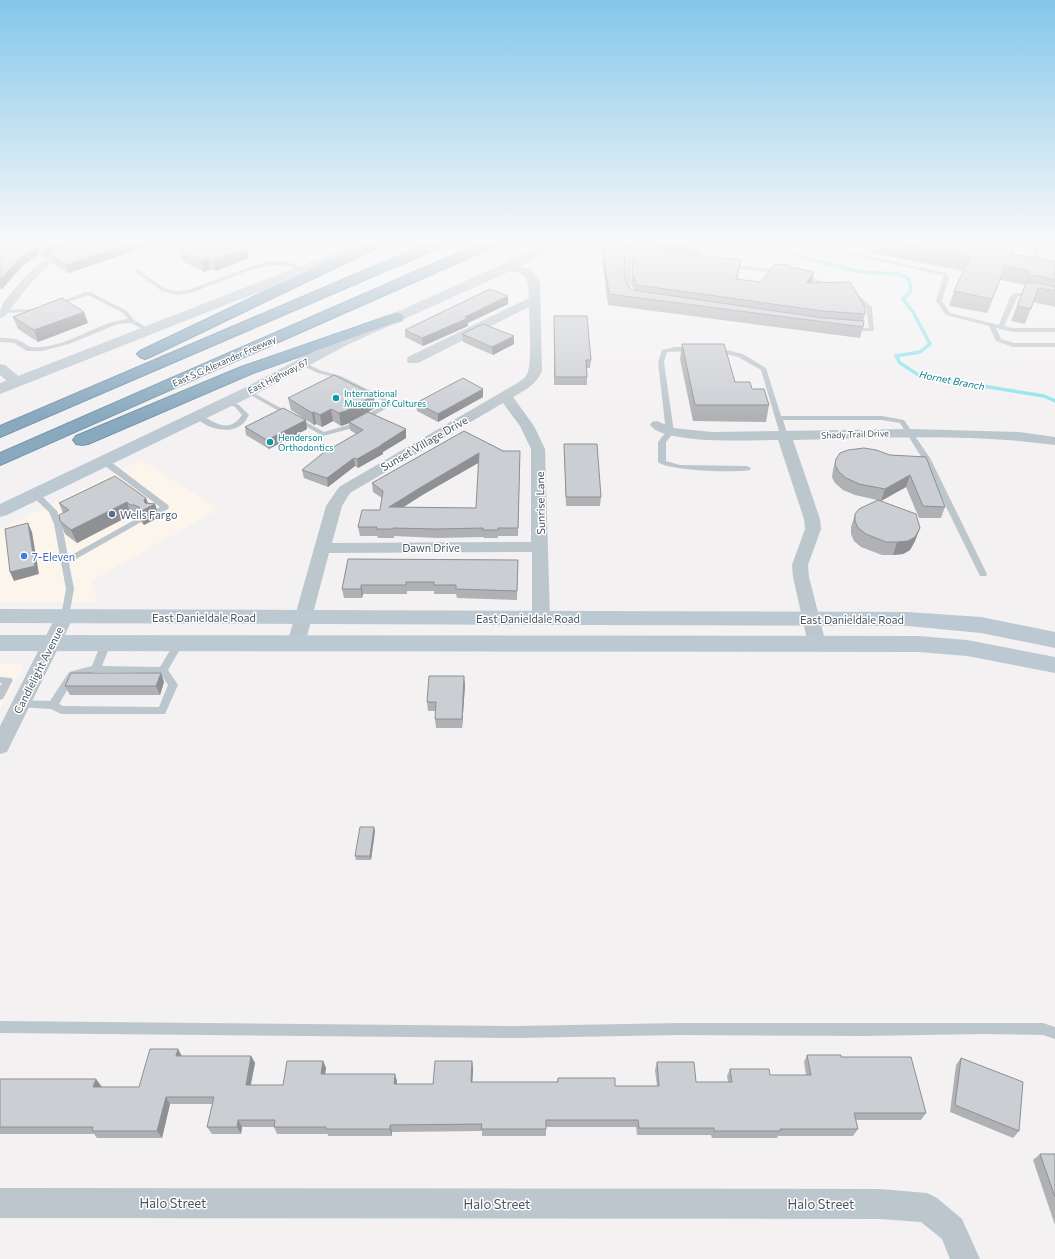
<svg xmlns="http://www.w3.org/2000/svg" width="1055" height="1259" viewBox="0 0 1055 1259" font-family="Commissioner,sans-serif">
<rect width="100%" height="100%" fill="#f3f1f1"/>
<path fill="#fcf5eb" d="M141,460L219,509L91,581L97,602H0V529Z
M0,663L24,664L0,711Z"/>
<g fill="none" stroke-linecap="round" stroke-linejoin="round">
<path stroke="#8de4ec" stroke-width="3.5" d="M747,242L860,272L898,274L909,279L911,291L903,299L913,312L930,344L920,352L896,356L900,363L920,376L1044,396L1055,401"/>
<g stroke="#7495ab" stroke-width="2">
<path id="motorway" d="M368,242H384L383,245L150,357L145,359L140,357L137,354L140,351Z
M431,242H447L446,245L0,437V426Z
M483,242H499L498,245L0,465V453Z
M397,313L402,314L404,317L402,320L253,373L88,444L82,445L76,444L73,440L76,436L241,367Z"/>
</g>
<path fill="#bcc7cd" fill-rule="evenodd" d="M564,242H572L611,251L646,256V258L644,259L632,257L630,281L632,298H628C621,287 625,269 626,256L611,255Z
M796,242H805L946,273L949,277L942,301L950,313L995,324L999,325L1010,297L1014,293L1033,292L1055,297V301L1033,296H1018L1004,326L1014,328H1055V332H1014L996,328L1001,339L1014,343H1055V347H1013L996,341L989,326L946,315L936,301L943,277L942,275Z
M1036,242H1042L1036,263L1055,266V270L1030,264Z
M269,261H287L305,270L300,271L286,265H269L245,272L191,293L177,295L162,291L133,271L138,270L166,289L177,291L188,290L241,270Z
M728,264L781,270L784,272L781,274L726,267V265Z
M802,275L836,285L837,286L834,288L800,278L799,277Z
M852,289L872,307L874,331H850L847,329L850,327L869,328L866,307L850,292L849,291Z
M86,292H90L127,311L134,320L151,330L146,331L131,323L118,324L69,344L42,351H27L14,343L0,342V338C5,338 13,338 18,340C30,345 25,348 40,347C72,345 97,322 128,319L123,313L88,295L57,306L52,305Z
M37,309L40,311L39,312L0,313V311L2,310Z
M675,347H693L696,349L693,351L667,352L664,362L674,432L666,442V461L680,465L747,466L751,468L750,470C736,473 668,471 658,462V442L666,432L658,362L662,350Z
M714,347L743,354L766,368L781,416H882L904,420L930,458L987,574L986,576H980L979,574L922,458L900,423L882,420H783L788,436L784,438H781L761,370L738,357L712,350V348Z
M303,362L322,371L341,376L395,403L353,428L323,436L245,392L246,391H250L324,432L348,425L387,403L337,378L318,373L301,365L300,364Z
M228,400L239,405L249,415C246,420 244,424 238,427C224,434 204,427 194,416L197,414C214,420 227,436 242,415L235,407L226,403V401Z
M101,459H107L168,505L169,507L168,509L157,515H151L150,513L160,507L101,463Z
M32,492H38L57,511L62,524L68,557L136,519H139L143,521L69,563L74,589L69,616L65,619L61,616L66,589L54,524L49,512L32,496L31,494Z
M106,640L111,643L102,666L160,667L175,642H181L183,644L168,670L178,685L165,714H61L51,709L18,707L16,704L18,701L21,700L50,701L69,672L92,666L101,643ZM96,672L160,673L168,685L159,707L63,706L59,704L75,677Z
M0,677L11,678L13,680L3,699L0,700V686L2,683H0Z
M0,1021L517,1026L679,1023H1043L1055,1027V1039L1043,1035L983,1034L863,1036L679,1035L517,1038L0,1033Z"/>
<path fill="#bcc7cd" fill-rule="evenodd" d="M85,242H101L100,244C84,249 68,253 54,262C33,276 20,298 4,317L0,318C0,304 5,301 13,291C34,265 52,251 85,242Z
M508,264L531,270L540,282L542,371C536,385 525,390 513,397L534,426L545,449L550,618L547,622L541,624L535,622L532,618V552L329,553L305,644L302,649L296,650L290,649L287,644L326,506L339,487L519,382C521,380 525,378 526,376C533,367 529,320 529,307L418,363H408L407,360L408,357L529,298C528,275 527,275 504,269L503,267ZM503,403L520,426L531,449V542L332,543L342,506L350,493Z
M0,364L5,365L22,379L24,382L22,385H12L0,375Z
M657,421L673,428L712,432L911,429L1019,432L1055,437V445C968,433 880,438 793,440L820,519L821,529L808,565L809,577L826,644L823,649L817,650L811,649L808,644L793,577L792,565L805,529L804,519L778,440C753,440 664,445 650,425L652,422Z
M65,610L71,612L74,616L7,752L0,754V726L56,616L59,612Z
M0,1188L880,1189L927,1193L937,1198L962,1219L980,1259H950L942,1239L921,1222L880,1219L0,1218Z"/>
<path fill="#bdc9d2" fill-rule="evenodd" d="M362,242H379L378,245L0,394V383Z
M548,242H563L562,245L513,270L347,345L254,395L7,515L0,517V504L242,389L337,339L503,264Z
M0,609L908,612L981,617L1055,632V648L981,633L908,626L0,623Z
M0,635L918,636L967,640L1055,657V673L967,656L918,652L0,651Z"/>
<use href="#motorway" fill="#89a9bf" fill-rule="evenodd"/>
</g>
<path fill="#afb1b5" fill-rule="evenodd" d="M20,242H81L62,248L45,258L39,254L22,266L2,289H0V248Z
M87,242H159L69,273L54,264L52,256Z
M615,242H702L700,250L698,255L739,271L737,279L761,282L790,265V267L814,272L812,283L865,314L863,321V327L860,338L608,305L602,260L603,250H609L615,246ZM625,251L634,252L631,284L634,290H632L627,285L624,274Z
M874,242H1018L1013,254L1055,261V307L1033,302L1025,324L1011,321L1025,285L1000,280L987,313L949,306L954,291L964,271L871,253Z
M179,250L249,258L216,271L211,269L204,272L182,261Z
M508,304L468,323V326L423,346L405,337V330Z
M13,317L88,323L38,342L18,329Z
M554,324L591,360L590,368H587V385H554Z
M462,334L514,344L493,355L463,342Z
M682,344L769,405L766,422L693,421L680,359Z
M483,389V397L438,422L417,411L416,403Z
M288,398L375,408L368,412L406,438L383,452V454L358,468L355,466L328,487L304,478L302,470L356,434L350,430L349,423L341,426L333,421L322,427L316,424L314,425L291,410Z
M245,427L307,429L269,449L246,435Z
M464,431L520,459L518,536H498V538H484L483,537L438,538L394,536V538H378L377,536H360L358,527L380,510L382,498L373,492L372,483ZM479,462L476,508L404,507L424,494Z
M564,444L601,497L600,506H566Z
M890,455L945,507L941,518H919L906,487L881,501L920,528L915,541L910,550L903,554L893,555H882L861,547L854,541L851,534V527L855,514L877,500L855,495L843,490L835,483L832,477L833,470L836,459Z
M146,498L148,503L155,504L159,517L144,525L142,523L140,518H135L131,515L77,543L65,534L60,521L63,513L59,503Z
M348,559L518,560L517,600L457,598L456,594H434V591H407V594H363L362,598H344L342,589Z
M161,673L164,682L160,695H70L65,686Z
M465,685L462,728H436L435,719V711H428L427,702Z
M375,831L371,860H356L355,856Z
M178,1049L182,1056H251L255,1063L251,1085H283L323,1061L326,1068L325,1074L397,1081L396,1084H433L472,1061L473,1069L472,1082H557L558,1078L615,1086H657L655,1070L657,1062L696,1082H728L727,1076L730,1069L770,1075H806L804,1062L807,1055L841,1057L926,1113L921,1120H856L858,1129L853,1136H778L777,1138H712L711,1135H637L636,1127H546V1136H482V1131L392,1132V1136H328V1134H277L274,1127H242L241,1134H212L207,1127L213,1104H170L162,1138H97L94,1134H0V1079H96L101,1087H139Z
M961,1058L1019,1131L1013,1138L950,1112L956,1065Z
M1040,1154H1055V1225L1033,1160Z"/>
<path fill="#8e9094" d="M59,242H81L62,248L45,258L42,251Z
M136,242H159L69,273L67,265Z
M701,242H702L700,250L696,259L698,249Z
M36,247L39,254L22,266L2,289L0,284V280L19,259Z
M247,248L249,258L216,271L214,260Z
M209,258L211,269L204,272L201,261Z
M741,260L739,271L734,290L736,279Z
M1005,266L1000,280L987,313L992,299Z
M814,272L812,283H806Z
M508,296V304L468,323V326L423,346L422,338Z
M84,312L88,323L38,342L34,330Z
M514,336V344L493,355L492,347Z
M483,389V397L438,422V414Z
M374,395L375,408L350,422H349V423L347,424L341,426L339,413Z
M331,409L333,421L322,427L320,415Z
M314,412L316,424L314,425L312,413Z
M306,420L307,429L269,449L267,440Z
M406,429V438L383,452V454L358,468L357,459Z
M479,453L480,462L424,494L390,515L389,507L423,486Z
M354,458L355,466L328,487L327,478Z
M910,475L906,487L881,501L885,489Z
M146,498L149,506L155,504L159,517L144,525L139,512L144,500Z
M127,502L131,515L77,543L71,530Z
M28,523L32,532L39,574L14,581L10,572Z
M920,528L915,541L910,550L903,554L893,555L897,542Z
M361,585L363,594L362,598L361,589Z
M161,673L164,682L160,695L156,686Z
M464,676L465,685L462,728V719Z
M374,827L375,831L371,860L370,856Z
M178,1049L182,1057L176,1056Z
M251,1056L255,1063L249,1092L246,1085Z
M323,1061L326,1068L324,1081L321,1074Z
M472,1061L473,1069L472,1090L471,1082Z
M395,1074L397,1081L396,1091L394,1084Z
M96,1079L102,1087L99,1094L93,1087Z
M166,1097L170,1104L162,1138L157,1131Z
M238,1120L242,1127L241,1134L237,1127Z
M390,1125L392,1132V1136L390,1129Z"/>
<path fill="#cbced3" stroke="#8e9094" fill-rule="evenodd" d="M20,242H59L42,251L36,247L19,259L0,280V248Z
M87,242H136L67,265L52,256L69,248Z
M202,242H233L247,248L214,260L209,258L201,261L179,250Z
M638,242H701L698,249Z
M890,242H1017L1012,254L1055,261V280L1039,276H1028L1030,271L1005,266L992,299L954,291L970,257Z
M611,246H625L624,274L627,285L632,290L823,318L864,321L863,327L609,294L603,250H609Z
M634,248L741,260L736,279L761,282L775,264L790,265L789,267L814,272L806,283L850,282L865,307V314L823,311L637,285L632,273Z
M1026,283H1038L1055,287V291L1038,288L1031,309L1017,306Z
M490,289L508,296L465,317L468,318L422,338L405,330Z
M62,298L84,312L34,330L13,317Z
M554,316H587L591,360H586L587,377H555Z
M483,324L514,336L492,347L462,334Z
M682,344H724L735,382H750L752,389H764L769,405H695Z
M334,375L374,395L346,411L339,413L331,409L320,415L314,412L312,413L288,398Z
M463,378L483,389L438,414L416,403Z
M283,408L306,420L267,440L245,427Z
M368,412L406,429L381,445H382L357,459L354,458L327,478L302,470L323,453L363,430L349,422Z
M464,431L503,451H520L518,528H498V530H483V528L437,529L393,528V529H376L377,527H358L362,510H380L383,491L372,483ZM479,453L476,508L389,507L423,486Z
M564,444H597L601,497H566Z
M864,448L876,450L890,455L926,457L945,507L923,506L910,475L885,489L859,484L846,478L839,472L835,465L836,459L840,453L848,450Z
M115,476L146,498L144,500L145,503L155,504L139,512L137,510L140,508L139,507L134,505H130L127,502L71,530L60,521L59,515L69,510L59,503Z
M878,500L916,514L920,528L915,537L908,541L897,542H886L866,534L858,528L855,521V514L859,509Z
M28,523L35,566L10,572L5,529Z
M348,559L518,560L517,591L456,589V585H434V582H406V585H361V589H342Z
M71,673H161L156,686H65Z
M429,676H464L462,719H435L436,702H427Z
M360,827H374L370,856H355Z
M150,1049H178L176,1056H251L246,1085H283L287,1061H323L321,1074H395L394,1084H433L435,1061H472L471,1082H558V1078H615V1086H659L657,1062H694L696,1082H732L730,1069H769L770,1075H811L807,1055H841V1057H911L926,1113H854L858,1129H780V1131H714V1128H639L638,1120H546V1129H481L482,1124L390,1125V1129H326V1127H274L275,1120H238L237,1127H207L214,1097H166L157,1131H92L93,1127H0V1079H96L93,1087H139Z
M961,1058L1023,1082L1019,1131L955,1105Z
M1040,1154H1055V1197Z"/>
<linearGradient id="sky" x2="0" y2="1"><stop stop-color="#83c7ea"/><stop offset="0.58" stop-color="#faf9f9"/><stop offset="1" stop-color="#faf9f9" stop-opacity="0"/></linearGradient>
<rect width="1055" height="418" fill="url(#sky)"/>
<g fill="#0f9aa8" stroke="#fff" stroke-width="1.5">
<circle cx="336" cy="398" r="4"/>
<circle cx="270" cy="442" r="4"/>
</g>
<circle fill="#5c6f8a" stroke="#fff" stroke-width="1.5" cx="112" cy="514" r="4"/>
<circle fill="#3f7fe0" stroke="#fff" stroke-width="1.5" cx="24" cy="556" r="4"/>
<g text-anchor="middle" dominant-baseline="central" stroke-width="3" stroke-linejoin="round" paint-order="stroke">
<g font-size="9" fill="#48565e" stroke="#fff">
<text transform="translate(224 361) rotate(-24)">East S G Alexander Freeway</text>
<text transform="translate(278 376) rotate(-27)">East Highway 67</text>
<text transform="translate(855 434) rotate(-2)">Shady Trail Drive</text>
</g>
<g font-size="9" fill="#0d838f" stroke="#fff" text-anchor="start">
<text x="344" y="393">International<tspan x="344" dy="10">Museum of Cultures</tspan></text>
<text x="278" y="437">Henderson<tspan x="278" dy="10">Orthodontics</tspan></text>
</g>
<g font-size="10" font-style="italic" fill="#0e828e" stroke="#fff">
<text transform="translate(952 380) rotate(11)">Hornet Branch</text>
</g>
<g font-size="11" fill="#48565e" stroke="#fff">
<text transform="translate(424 443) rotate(-30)">Sunset Village Drive</text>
<text transform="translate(540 503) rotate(-91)">Sunrise Lane</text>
<text x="431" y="547">Dawn Drive</text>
<text x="204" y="617">East Danieldale Road</text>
<text x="528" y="618">East Danieldale Road</text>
<text x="852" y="619">East Danieldale Road</text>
<text transform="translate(38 670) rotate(-63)">Candlelight Avenue</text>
</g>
<g font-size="11" fill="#4e5e75" stroke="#fff" text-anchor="start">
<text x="120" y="514">Wells Fargo</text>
</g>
<g font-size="11" fill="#366cbe" stroke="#fff" text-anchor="start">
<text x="32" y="556">7-Eleven</text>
</g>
<g font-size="13" fill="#48565e" stroke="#fff">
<text x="173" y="1203">Halo Street</text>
<text x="497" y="1204">Halo Street</text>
<text x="821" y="1204">Halo Street</text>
</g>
</g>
</svg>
